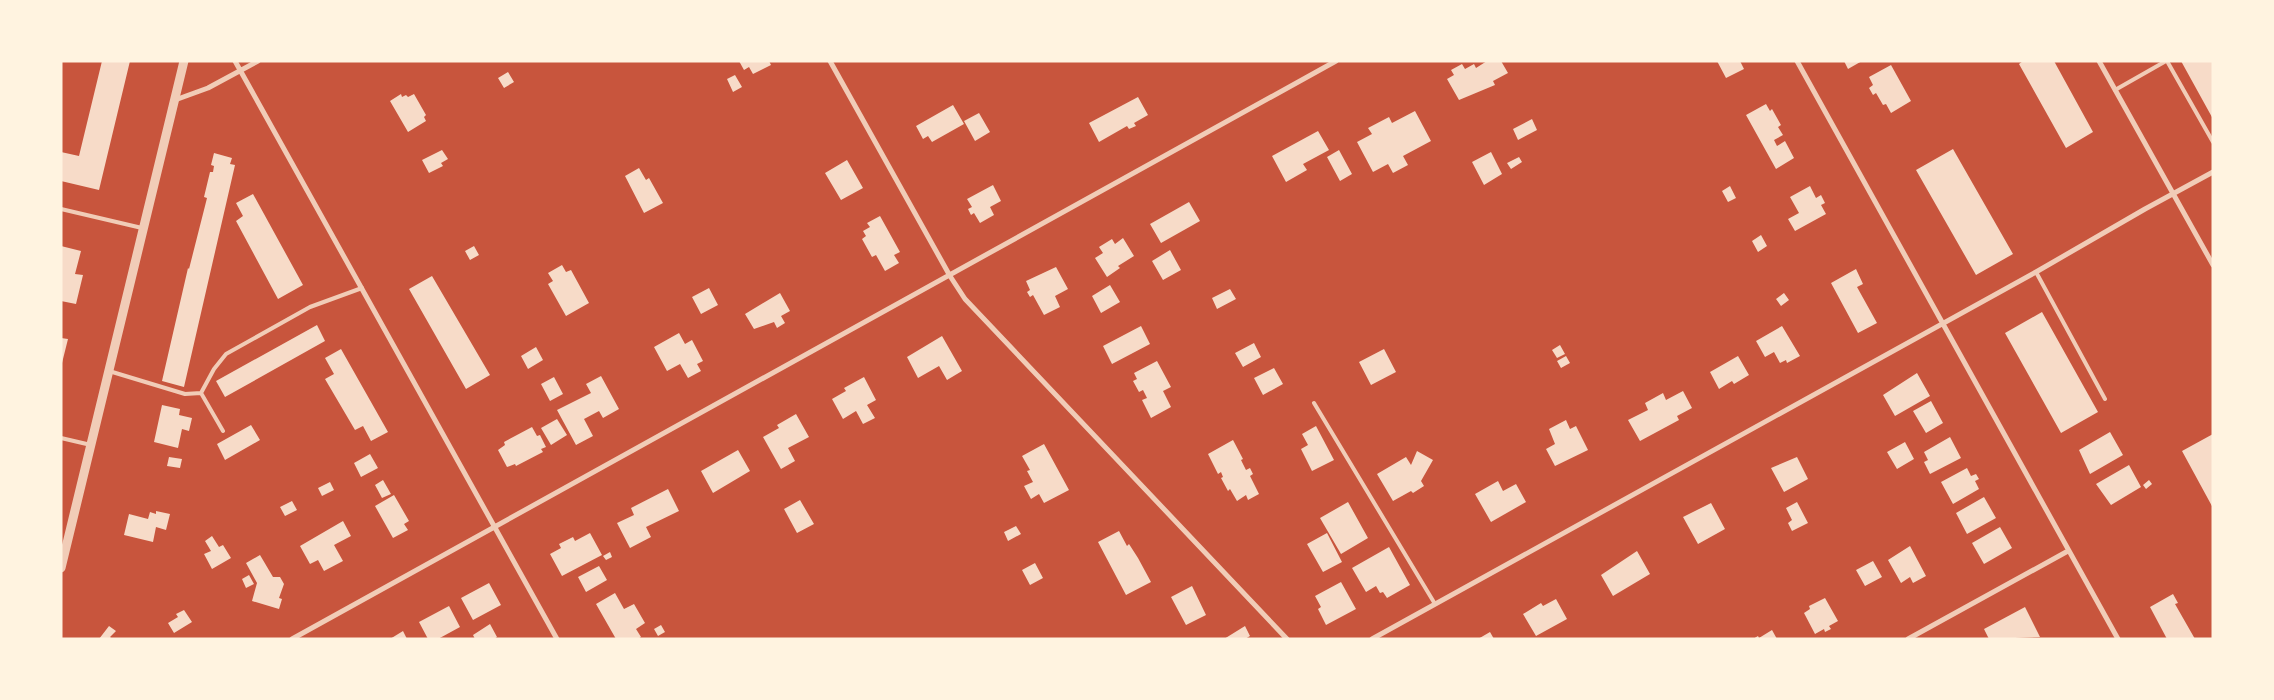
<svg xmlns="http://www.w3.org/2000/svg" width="2274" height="700" viewBox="0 0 2274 700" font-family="'DejaVu Sans',sans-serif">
<rect width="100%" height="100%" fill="#c8553d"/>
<path fill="#f7dbc8" d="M102,61H130L99,190L61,181V152L79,156Z
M739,61H769L771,65L753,74L749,67L744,70Z
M1487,61H1501L1508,73L1493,81L1495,85L1459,100L1447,79L1454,75L1451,70L1462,64L1465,69L1474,64L1476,68Z
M1717,61H1740L1744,69L1726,78Z
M1844,61H1862L1848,69Z
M2023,61H2054L2093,132L2066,148L2019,64Z
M2181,61H2213V119Z
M1891,65L1911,101L1891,113L1886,104L1883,105L1876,93L1873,95L1869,88L1873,85L1869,77Z
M508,72L514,82L504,88L498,78Z
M735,75L742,87L733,92L727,79Z
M401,94L402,97L406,95L408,97L414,94L426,115L424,117L426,121L408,132L390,101Z
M1138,97L1148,115L1134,123L1136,126L1129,129L1127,126L1099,142L1089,123Z
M1766,104L1770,111L1772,109L1781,125L1778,127L1783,135L1774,140L1777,146L1785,141L1794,158L1776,169L1746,115Z
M953,105L964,124L932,142L928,136L923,139L916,126Z
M1415,111L1431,141L1403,156L1408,165L1393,173L1388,164L1373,172L1357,142L1372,134L1368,128L1389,117L1392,123Z
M979,113L990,132L975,141L964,121Z
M1532,119L1537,130L1518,140L1513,129Z
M1318,131L1329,150L1303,164L1307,170L1286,182L1272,156Z
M1953,149L2013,254L1976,275L1916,170Z
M442,150L448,159L441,163L443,166L429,173L422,160Z
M1339,150L1352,174L1340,181L1327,157Z
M1491,152L1502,174L1484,185L1472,162Z
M214,153L232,158L230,164L235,165L184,387L162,381L188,268L189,269L205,206L207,198L204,197L210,172H213L214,166L211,165Z
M1519,157L1522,162L1511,169L1507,163Z
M847,160L863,188L841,200L825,173Z
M639,168L646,180L649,178L663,203L644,213L625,176Z
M993,185L1001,201L990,207L994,215L980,223L974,213L971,215L968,209L972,207L967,199Z
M1730,186L1736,198L1728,202L1722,191Z
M1810,186L1816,198L1821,195L1825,203L1821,205L1826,214L1795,231L1788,219L1799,213L1790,197Z
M253,194L303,285L278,299L236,221L243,216L236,203Z
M1189,202L1200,221L1161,243L1150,224Z
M880,216L900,252L894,255L899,263L885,271L876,255L872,257L862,239L866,236L863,231L870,227L867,223Z
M1761,235L1767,246L1758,252L1752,241Z
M1123,238L1134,256L1118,266L1120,268L1107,277L1095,258L1103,253L1099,247L1112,239L1115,244Z
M61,246L81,251L75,274L83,275L76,304L61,301Z
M474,246L479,255L470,260L465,251Z
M1170,250L1181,270L1163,280L1152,261Z
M562,265L566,272L571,270L589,303L566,316L548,284L553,281L548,273Z
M1056,267L1068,289L1055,296L1060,307L1044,315L1033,295L1030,297L1027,292L1030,290L1026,281Z
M1856,269L1863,284L1857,287L1877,323L1858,333L1831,283Z
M432,276L490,375L466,389L409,289Z
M1110,285L1120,302L1101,313L1092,296Z
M709,288L718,305L701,314L692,297Z
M1230,289L1236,299L1217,309L1212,298Z
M780,293L790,311L781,316L785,323L777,328L774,322L754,329L745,314Z
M1784,293L1789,300L1781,306L1776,299Z
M2042,312L2098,412L2061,433L2005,333Z
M317,325L325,341L225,397L216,381Z
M1141,326L1150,344L1112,364L1103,346Z
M1782,326L1800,356L1787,363L1786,360L1780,363L1774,352L1765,357L1756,341Z
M679,333L685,344L692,340L703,361L697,364L701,371L688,378L680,364L667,371L654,347Z
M942,336L962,371L947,380L939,366L918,378L907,357Z
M61,338L68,339L62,363H61Z
M1254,343L1261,357L1243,367L1235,353Z
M1560,345L1565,354L1557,358L1552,350Z
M536,347L543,360L528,369L521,356Z
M341,349L388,432L371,441L363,426L355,430L325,379L334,374L325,358Z
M1384,349L1396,372L1371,385L1359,362Z
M1566,356L1570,363L1561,368L1557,361Z
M1738,356L1749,375L1734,384L1732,381L1719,389L1710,372Z
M1157,361L1171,387L1163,391L1171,407L1151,418L1142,400L1147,398L1143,390L1139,392L1133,381L1137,379L1134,373Z
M1274,368L1283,384L1263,395L1254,378Z
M1917,373L1930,396L1895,416L1883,395Z
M601,376L619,409L603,418L599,411L584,419L593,436L576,445L557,410L591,393L586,384Z
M554,377L563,394L550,401L541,384Z
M864,377L876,400L867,405L875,418L863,424L856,411L843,419L832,399L846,391L844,388Z
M1683,391L1692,408L1677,416L1679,420L1640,441L1628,420L1648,410L1645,403L1663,393L1666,400Z
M1931,401L1943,423L1926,433L1913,411Z
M162,405L180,409L179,415L192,418L189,431L182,429L178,448L154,442Z
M796,414L809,437L788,448L795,461L781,469L763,437L779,428L777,425Z
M557,419L567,435L551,445L541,428Z
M1566,420L1570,429L1576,426L1588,450L1555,466L1546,449L1555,444L1549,429Z
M251,425L260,440L225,460L217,444Z
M1316,426L1334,460L1312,471L1301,449L1308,445L1302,434Z
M532,427L537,436L540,435L546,447L541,449L543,452L516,466L515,464L507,467L498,450L505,445L504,442Z
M2110,432L2123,455L2090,474L2079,450Z
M2213,434V508L2182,451Z
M1950,437L1961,458L1930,474L1924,462L1928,460L1924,452Z
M1233,440L1243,459L1241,460L1246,470L1250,468L1253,474L1250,476L1259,494L1248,500L1246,495L1237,501L1230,489L1228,491L1221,478L1223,477L1221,472L1218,474L1208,454Z
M1905,442L1914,459L1897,469L1887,452Z
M1044,444L1069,490L1044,503L1039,494L1031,499L1024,486L1033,482L1027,471L1030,470L1022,456Z
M738,450L750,471L713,493L701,471Z
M1417,451L1433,460L1421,481L1424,486L1413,493L1411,491L1393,501L1377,474L1406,457L1411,465Z
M370,454L378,468L361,477L354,463Z
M169,457L182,459L180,468L167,466Z
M1797,457L1808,479L1784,492L1771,468Z
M2129,465L2141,487L2111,505L2096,484Z
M1967,468L1971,476L1976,474L1979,479L1975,481L1979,489L1953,504L1941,482Z
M383,480L391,494L382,498L375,485Z
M2149,480L2152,484L2146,489L2143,485Z
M1498,481L1503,491L1516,484L1526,502L1491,522L1475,494Z
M330,482L334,490L322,496L318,488Z
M668,489L679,511L646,527L651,537L630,548L617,523L634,515L631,508Z
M394,495L409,521L404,524L408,530L393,538L375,506Z
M1984,497L1996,518L1967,534L1956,513Z
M800,500L814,524L797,533L784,509Z
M292,501L297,510L285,516L280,507Z
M1348,502L1368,538L1341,554L1320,518Z
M1797,502L1808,523L1792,531L1788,523L1792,520L1786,508Z
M1711,503L1725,529L1698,544L1683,517Z
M156,511L170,514L166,530L156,527L153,542L124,535L129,514L148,519L150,512L156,514Z
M343,521L351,536L334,545L343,561L324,571L318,560L310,564L300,546Z
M1016,526L1021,534L1008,541L1004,532Z
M2000,527L2012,548L1984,564L1972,543Z
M1119,531L1127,546L1129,544L1138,558L1151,582L1126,595L1098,542Z
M590,533L602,555L562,576L550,554L561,548L559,544L573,537L575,541Z
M1327,533L1342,562L1323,572L1307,544Z
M212,536L219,547L223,545L231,558L212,569L204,554L211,551L205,541Z
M1910,546L1926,576L1913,583L1910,577L1901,583L1888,560Z
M1389,547L1410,585L1387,598L1383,592L1380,593L1376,586L1366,592L1352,568Z
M1637,551L1650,574L1613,596L1601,575Z
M610,552L612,557L606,560L603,556Z
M260,555L273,577H280L284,584L279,598L282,599L279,609L252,601L257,583L246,563Z
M1873,561L1882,577L1865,586L1856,570Z
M1035,563L1043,578L1030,585L1022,570Z
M599,566L607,580L586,592L578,577Z
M249,575L254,584L246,588L242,579Z
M1341,582L1356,609L1326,625L1318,609L1321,607L1315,596Z
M489,583L501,605L473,620L461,598Z
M1192,586L1206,615L1186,625L1171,597Z
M615,593L624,609L634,604L645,623L636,629L641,637L638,639H616L596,604Z
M2173,594L2178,603L2175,604L2195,639H2167L2150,607Z
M1825,598L1838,621L1829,626L1831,629L1825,632L1824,629L1815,634L1804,613L1810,609L1809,606Z
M1556,599L1567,619L1536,636L1523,614L1541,603L1543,606Z
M449,606L460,627L438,639H428L419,622Z
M2025,607L2040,637L1989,639L1984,629Z
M184,610L192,622L174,633L168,623L178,617L176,614Z
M490,624L497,637L494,639H475L473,635Z
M661,625L665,632L658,636L654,629Z
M109,626L116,631L110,637L112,639H99Z
M1245,626L1250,636L1245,639H1224Z
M1772,630L1777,639H1753L1758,636L1759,638Z
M403,631L407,639H390Z
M1490,632L1494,639H1478Z"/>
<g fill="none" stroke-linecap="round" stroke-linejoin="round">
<path stroke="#f1ccb7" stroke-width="4" d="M2167,61L2213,142
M2115,90L2166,61
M61,209L142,228
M2036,272L2105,399
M109,371L185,394L201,393
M1314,403L1435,604
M223,431L201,393L214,369L226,354L310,307L362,288
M61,438L91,445"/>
<path stroke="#f1ccb7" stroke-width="5" d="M235,61L557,639
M830,61L950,276L965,299L1287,639
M1797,61L2118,639
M2099,61L2213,265
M175,100L208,88L258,61
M292,639L1336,61
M1372,639L2036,272L2145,209L2213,172
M1908,639L2068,551"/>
<path stroke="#f1ccb7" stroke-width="9" d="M61,568L184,61"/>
</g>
<rect width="2274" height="700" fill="none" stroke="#fff3e0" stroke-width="125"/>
</svg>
